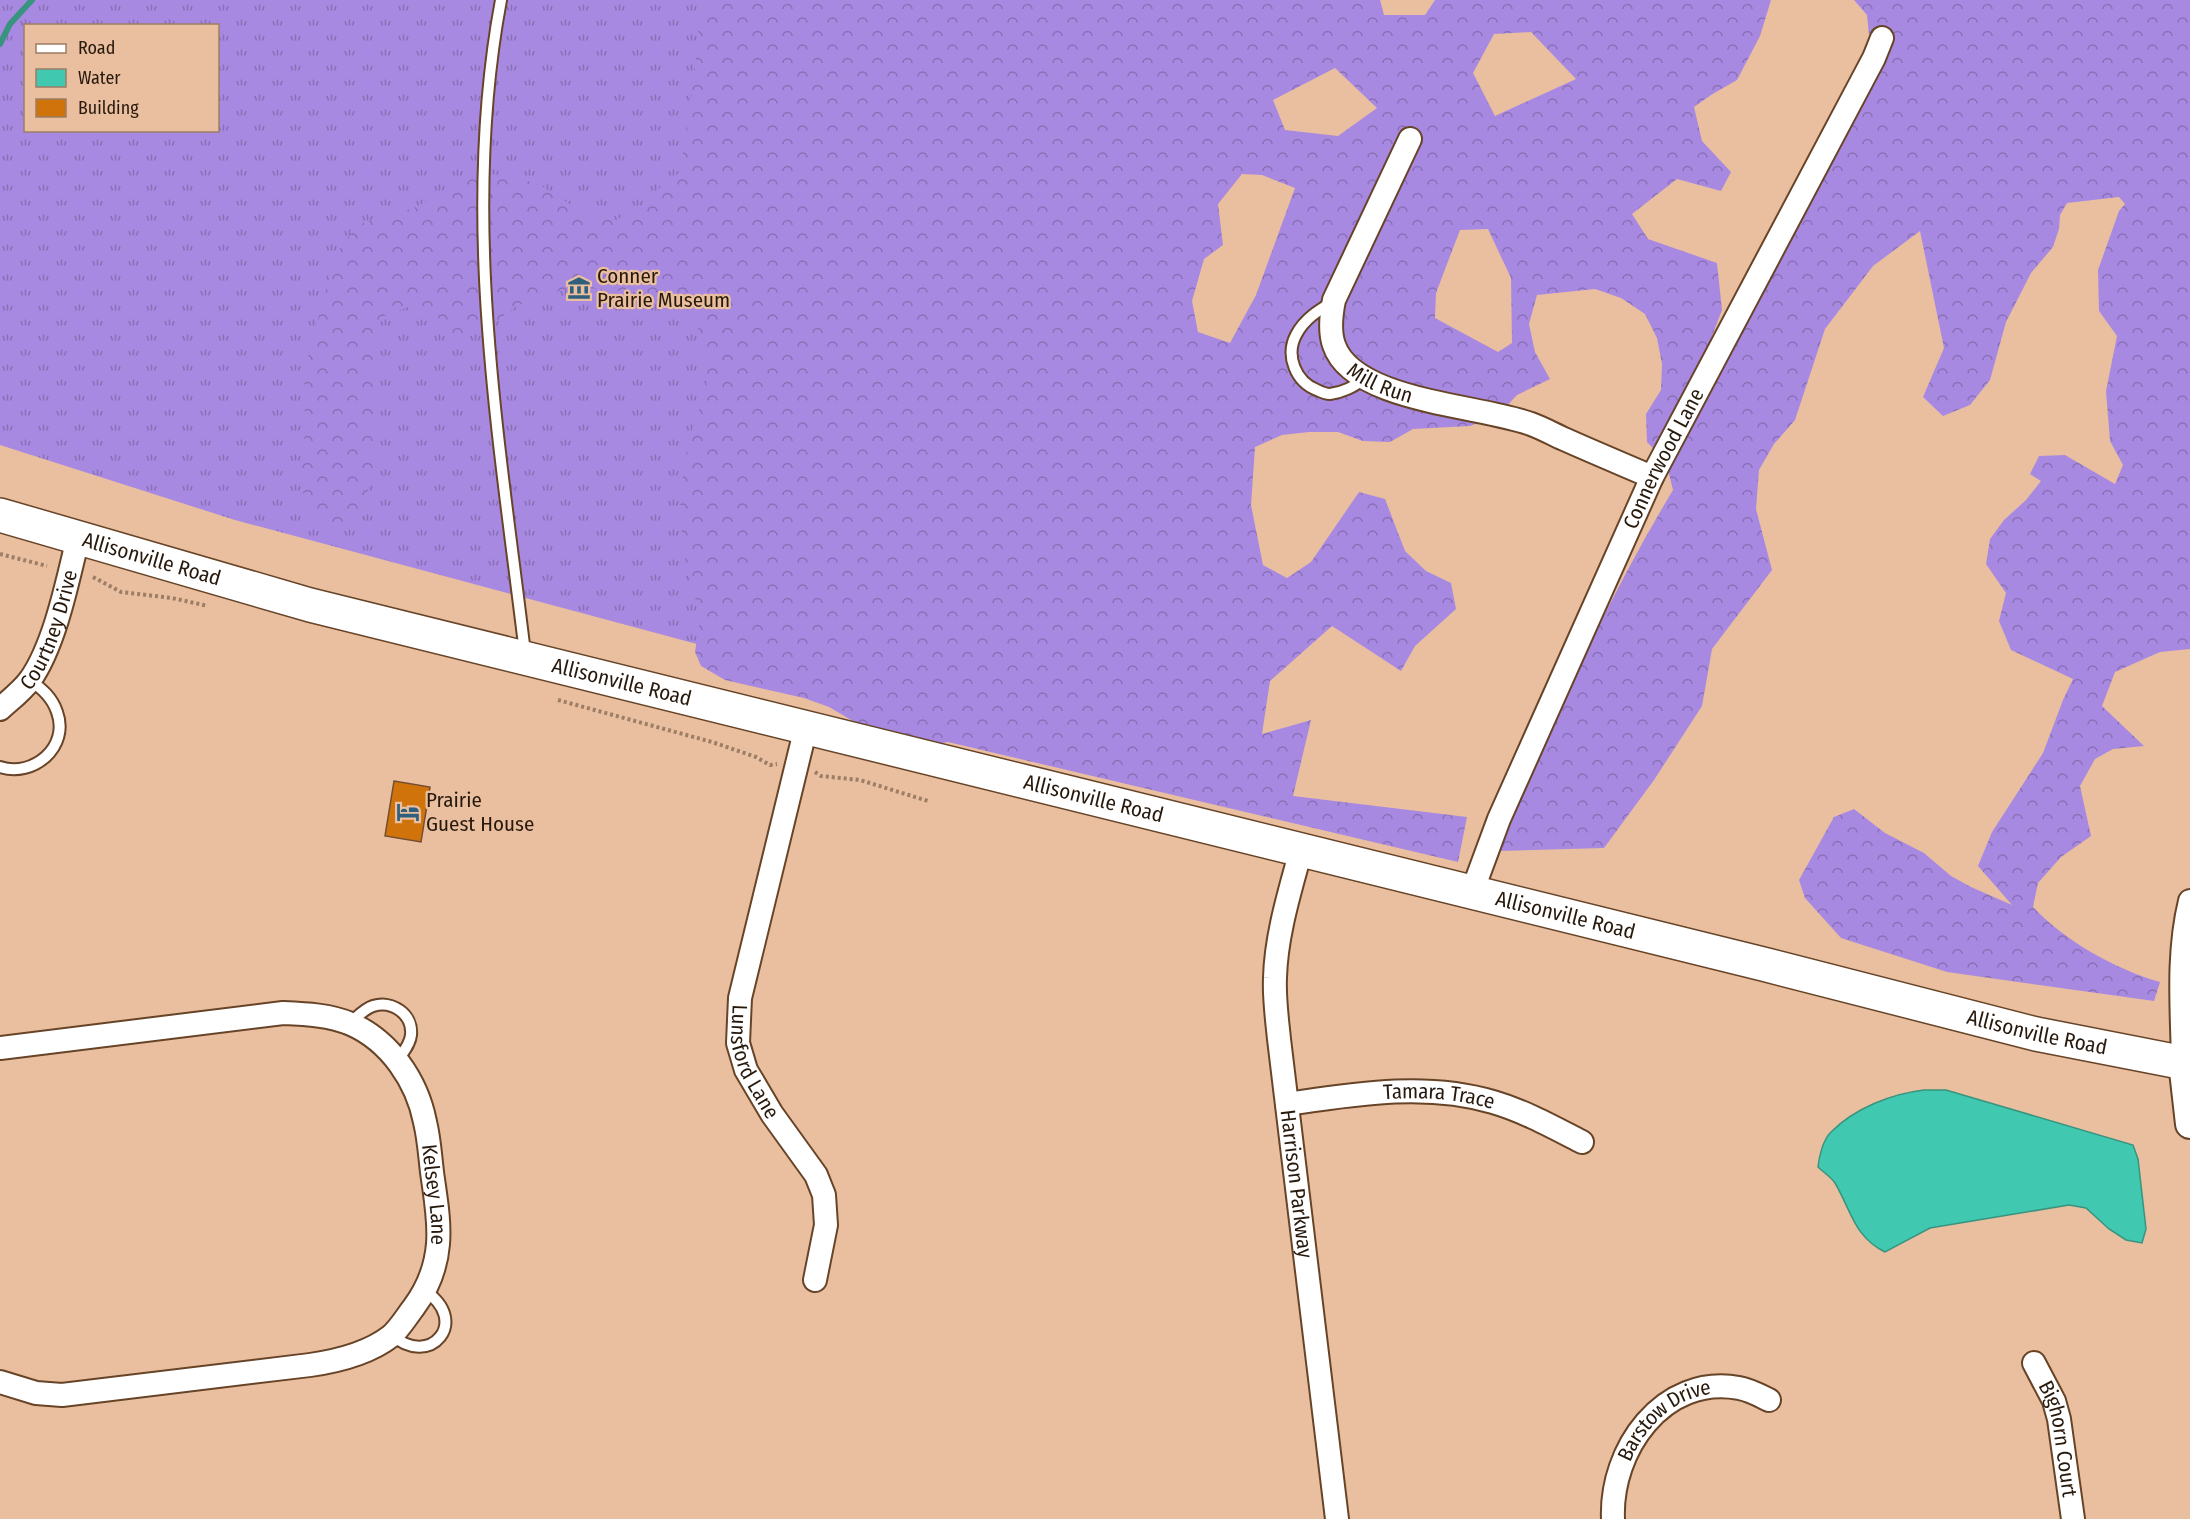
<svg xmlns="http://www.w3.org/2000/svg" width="2190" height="1519" viewBox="0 0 2190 1519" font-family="'Fira Sans Condensed',sans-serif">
<defs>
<pattern id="grass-tufts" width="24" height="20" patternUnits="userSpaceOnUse" patternTransform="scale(1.5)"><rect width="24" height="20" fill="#a889e2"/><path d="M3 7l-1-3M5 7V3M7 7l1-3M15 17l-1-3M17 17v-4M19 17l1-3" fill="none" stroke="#896fb6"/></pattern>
<pattern id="forest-crowns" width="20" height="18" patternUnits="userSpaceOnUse" patternTransform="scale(1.5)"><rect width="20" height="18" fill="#a889e2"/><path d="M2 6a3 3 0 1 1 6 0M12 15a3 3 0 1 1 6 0" fill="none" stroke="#896fb6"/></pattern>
</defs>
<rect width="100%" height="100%" fill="#e9bf9f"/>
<path fill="url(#grass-tufts)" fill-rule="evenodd" d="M0,0H1300L947,711L235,520L0,445ZM26,26H218V130H26Z"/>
<path fill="url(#forest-crowns)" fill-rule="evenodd" d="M705,0H1380L1384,15H1425L1435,0H1771L1760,36L1737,80L1711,95L1694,107L1702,141L1731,172L1721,191L1677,179L1632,214L1648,239L1717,263L1722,310L1712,336L1727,352L1870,45L1867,15L1854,0H2190V649L2160,652L2115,672L2102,706L2144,746L2113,749L2095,759L2080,786L2091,836L2061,857L2038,883L2033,907C2065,941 2115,969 2160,982L2154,1001L1947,972L1841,938L1805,898L1799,880L1834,817L1854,809L1885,833L1924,853L1951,876L1971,887L2012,905L1978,866L1992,832L2043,753L2063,700L2073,679L2011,650L1999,621L2006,593L1986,564L1990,539L2004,520L2026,500L2041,481L2030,474L2039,456L2065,455L2115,484L2123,465L2110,441L2106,391L2117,336L2099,311L2098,270L2119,211L2125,204L2119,197L2067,203L2060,215L2059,229L2053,247L2031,273L2006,322L1990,380L1970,405L1943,416L1923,397L1944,348L1920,231L1873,266L1825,329L1795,420L1774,444L1759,470L1756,509L1772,570L1712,649L1702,706L1654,780L1604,848L1497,851C1549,727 1604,605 1673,490L1666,462L1647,442L1646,414L1661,390L1662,364L1657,338L1645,314L1621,298L1595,289L1537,295L1529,324L1535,352L1550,379L1517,395L1497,416L1470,426L1413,429L1390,442L1363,441L1338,432H1309L1282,435L1255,447L1251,505L1263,565L1287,578L1311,562L1359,492L1385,499L1405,551L1426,571L1451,583L1456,609L1415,646L1401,671L1332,626L1270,681L1262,734L1311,720L1293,796L1467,817L1458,862L948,742L930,745L902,742L853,721L829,707L804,698L725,680L701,666L695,652L699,626L696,601L683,551L680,497L688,441L707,388L701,334L687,307L660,295L589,288L560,291L534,297L509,311L486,331L456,337L437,317L411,306L384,316L371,342L377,400V455L361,516L334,524L311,509L300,486V460L305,433L304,378L309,351L332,267L342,244L360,224L414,208L437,195L459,178L488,174L516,176L543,187L591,218L616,220L641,207L659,188L680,172L694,78L699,21ZM1531,32L1576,79L1495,116L1473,73L1494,34ZM1335,68L1377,108L1338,136L1285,130L1273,100ZM1242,174L1262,175L1295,188L1256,295L1230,343L1198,332L1192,301L1204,259L1223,245L1218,204ZM1488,229L1511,278L1512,343L1498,352L1435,318L1436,293L1460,230Z"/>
<path fill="#40c8b0" stroke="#39947f" stroke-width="1.5" d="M1924,1090H1946L2133,1145L2138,1159L2146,1229L2142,1243L2126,1240L2109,1229L2086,1208L2069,1205L1930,1228L1885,1252C1854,1237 1851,1210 1835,1183C1831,1177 1823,1172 1818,1167C1819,1156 1823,1140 1831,1132C1855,1108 1891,1094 1924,1090Z"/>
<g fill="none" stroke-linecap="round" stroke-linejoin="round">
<path stroke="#39947f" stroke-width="6" d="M0,44L10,24L32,0"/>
</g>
<path fill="#d0730b" stroke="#724e32" stroke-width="1.5" d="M394,781L430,787L421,842L385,836Z"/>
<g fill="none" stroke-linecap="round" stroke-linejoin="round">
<g stroke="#674428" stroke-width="14">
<path id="service" d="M501,0C460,217 499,437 525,653
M1334,301C1319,310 1304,319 1296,335C1285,356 1296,382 1317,390C1321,392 1325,394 1330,394C1344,392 1353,387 1364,379
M0,767C33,778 70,747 57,712C52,697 42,689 30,680
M350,1023C357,1017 364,1009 373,1006C392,1000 413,1014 411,1035C410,1045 403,1052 398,1060
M392,1335C430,1369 471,1321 425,1291"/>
</g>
<g stroke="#674428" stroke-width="26">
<g id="minor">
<path id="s1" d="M1410,139L1334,300C1331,315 1329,331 1334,345C1353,402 1481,405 1531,424C1542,428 1553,434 1564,439C1593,452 1622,464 1652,477"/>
<path id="s2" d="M0,709C10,700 22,691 30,680C55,645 68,579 78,538"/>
<path id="s3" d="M806,727L740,998L738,1043L746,1070L772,1114L816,1175L824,1195L826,1225L815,1280"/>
<path id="s4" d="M1301,850C1290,891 1276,935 1275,978C1274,998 1277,1019 1279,1039L1337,1519"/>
<path id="s5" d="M1472,892L1499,819L1652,477L1874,58L1882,38"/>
<path id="s6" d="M0,1048L283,1013C306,1014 330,1015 351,1024C390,1041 417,1081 425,1122C429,1138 430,1155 432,1172C435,1195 440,1220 438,1244C436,1268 428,1288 414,1307C407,1316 400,1328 391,1336C368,1354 338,1361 310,1365L62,1395L36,1393L0,1382"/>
<path d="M2183,1062C2182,1009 2177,954 2190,901"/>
<path id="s7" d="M1287,1104C1355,1094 1426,1082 1493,1102C1524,1111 1553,1127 1582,1142"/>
<path id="s8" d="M2034,1363L2054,1401L2059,1419L2073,1519"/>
<path id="s9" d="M1613,1519C1610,1450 1663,1374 1739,1388C1750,1390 1759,1395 1769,1400"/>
</g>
</g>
<g stroke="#674428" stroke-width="32">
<path id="tertiary" d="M2183,1062L2190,1124"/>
</g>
<g stroke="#674428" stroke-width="36">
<g id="primary">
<path id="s10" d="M0,515L310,605L1763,964L2036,1034L2190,1064"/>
</g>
</g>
<path stroke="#9d7d65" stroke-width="4" stroke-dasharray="3 3" stroke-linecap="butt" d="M0,554L47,566
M93,577L121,592L172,598L208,606
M558,700L712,742L756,757L770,765L777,764
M815,772L821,776L860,780L928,801"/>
<use href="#service" stroke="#fff" stroke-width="10"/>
<use href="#minor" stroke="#fff" stroke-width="22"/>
<use href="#tertiary" stroke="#fff" stroke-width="28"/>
<use href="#primary" stroke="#fff" stroke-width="33"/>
</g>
<defs>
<g id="museum-bare" transform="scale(1.8)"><path d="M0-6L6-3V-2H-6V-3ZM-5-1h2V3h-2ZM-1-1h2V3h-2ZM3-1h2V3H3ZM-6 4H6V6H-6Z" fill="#2f5f7d" stroke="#e9bf9f" stroke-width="2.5" paint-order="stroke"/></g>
<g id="hotel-bare" transform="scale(1.8)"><path d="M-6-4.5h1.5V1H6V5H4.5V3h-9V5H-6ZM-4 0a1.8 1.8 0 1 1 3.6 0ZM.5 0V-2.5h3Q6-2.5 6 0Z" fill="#2f5f7d" stroke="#e9bf9f" stroke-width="2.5" paint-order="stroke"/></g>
</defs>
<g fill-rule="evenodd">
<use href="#museum-bare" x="579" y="288"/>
<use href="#hotel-bare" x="408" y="812"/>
</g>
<g text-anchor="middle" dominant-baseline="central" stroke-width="4.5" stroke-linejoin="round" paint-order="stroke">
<g font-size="21" fill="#28190d" stroke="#e9bf9f" text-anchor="start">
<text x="597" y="276">Conner<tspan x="597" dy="24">Prairie Museum</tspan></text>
<text x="426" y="800">Prairie<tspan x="426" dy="24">Guest House</tspan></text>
</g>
<g font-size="21" fill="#28190d" stroke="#e9bf9f">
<text stroke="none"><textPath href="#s1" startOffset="286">Mill Run</textPath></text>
<text stroke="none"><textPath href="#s5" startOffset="474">Connerwood Lane</textPath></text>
<text stroke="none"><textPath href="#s10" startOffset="158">Allisonville Road</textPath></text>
<text stroke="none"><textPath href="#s2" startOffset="96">Courtney Drive</textPath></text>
<text stroke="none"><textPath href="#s10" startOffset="644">Allisonville Road</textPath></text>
<text stroke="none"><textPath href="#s10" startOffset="1130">Allisonville Road</textPath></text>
<text stroke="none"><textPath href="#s10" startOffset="1616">Allisonville Road</textPath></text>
<text stroke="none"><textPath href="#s10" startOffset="2102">Allisonville Road</textPath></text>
<text stroke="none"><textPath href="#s3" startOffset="346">Lunsford Lane</textPath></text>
<text stroke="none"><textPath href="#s7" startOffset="153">Tamara Trace</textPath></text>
<text stroke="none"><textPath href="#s4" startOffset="338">Harrison Parkway</textPath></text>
<text stroke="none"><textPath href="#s6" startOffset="555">Kelsey Lane</textPath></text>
<text stroke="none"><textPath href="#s9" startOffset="120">Barstow Drive</textPath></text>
<text stroke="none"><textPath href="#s8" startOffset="81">Bighorn Court</textPath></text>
</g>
</g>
<rect x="24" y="24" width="195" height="108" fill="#e9bf9f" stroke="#9c7d65" stroke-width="1.5"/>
<rect x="36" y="44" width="30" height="9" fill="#ffffff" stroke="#9c7d65" stroke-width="1.5"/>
<text x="78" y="54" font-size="18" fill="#28190d">Road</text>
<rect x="36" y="69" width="30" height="18" fill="#40c8b0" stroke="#9c7d65" stroke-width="1.5"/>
<text x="78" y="84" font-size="18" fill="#28190d">Water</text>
<rect x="36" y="99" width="30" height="18" fill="#d0730b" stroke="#9c7d65" stroke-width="1.5"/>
<text x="78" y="114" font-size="18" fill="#28190d">Building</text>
</svg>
